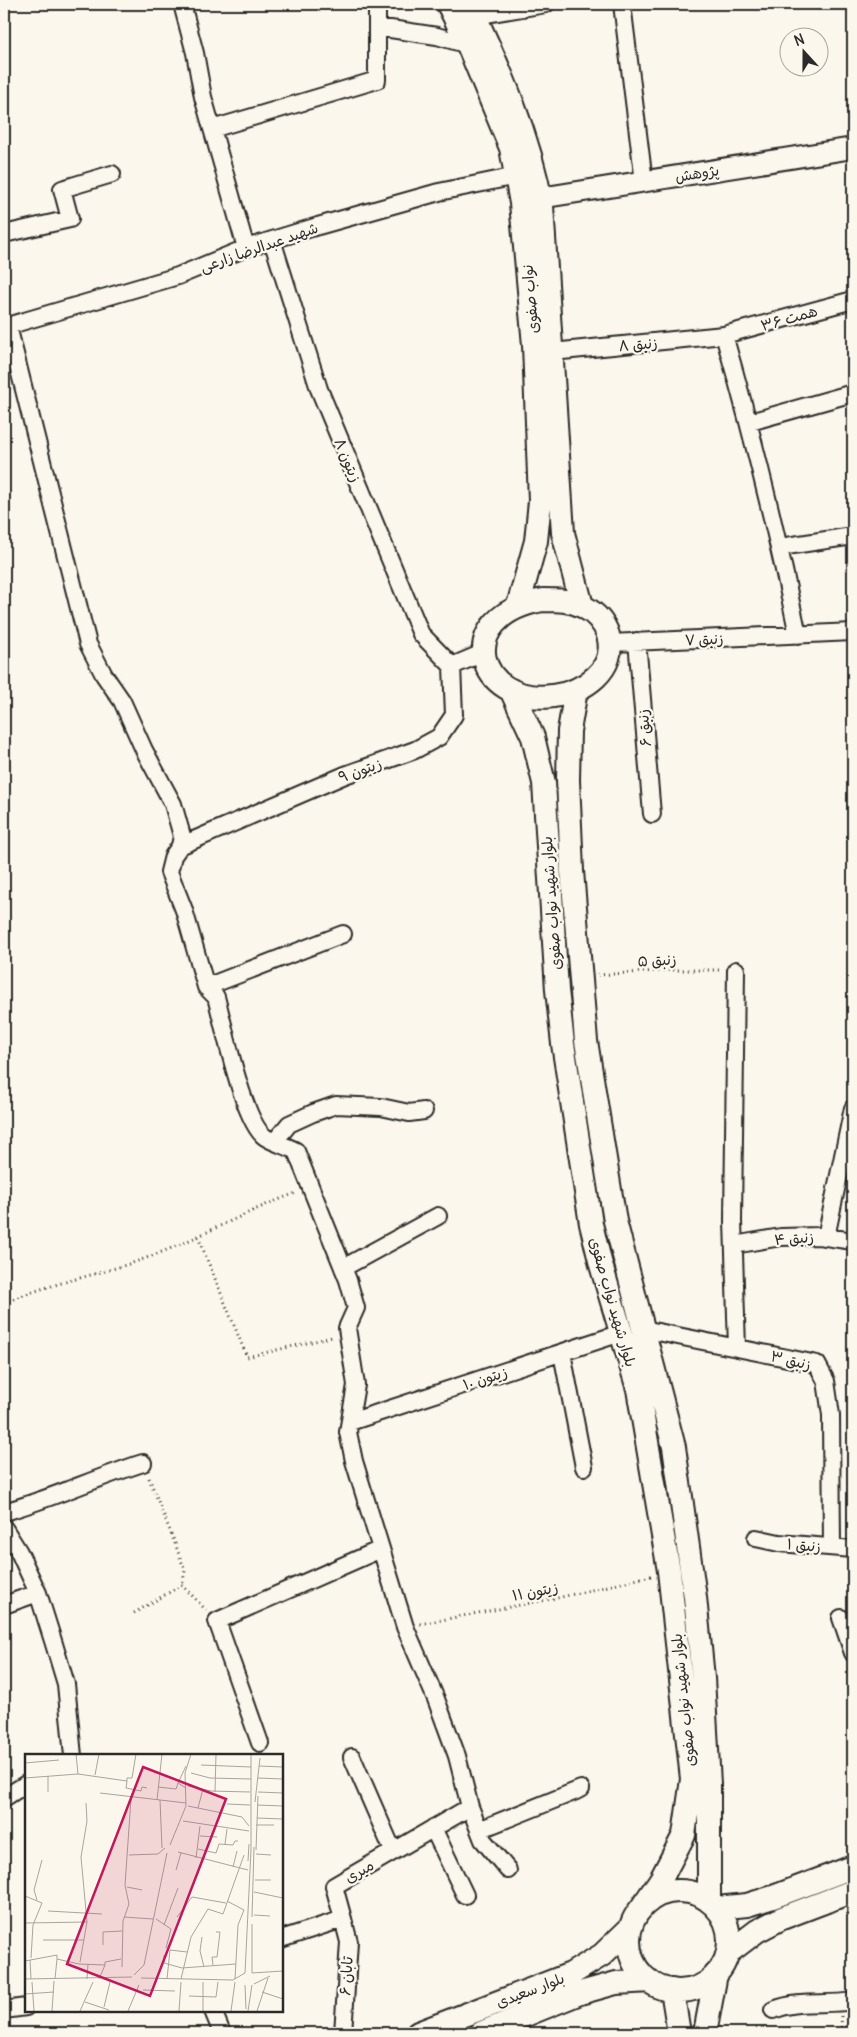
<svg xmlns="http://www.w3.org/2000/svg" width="857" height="2037" viewBox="0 0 857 2037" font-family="Delius,'Playpen Sans Arabic',sans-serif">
<rect width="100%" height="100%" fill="#fbf7ec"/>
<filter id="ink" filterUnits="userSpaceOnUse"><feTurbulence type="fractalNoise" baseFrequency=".02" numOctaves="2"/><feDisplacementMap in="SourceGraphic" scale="10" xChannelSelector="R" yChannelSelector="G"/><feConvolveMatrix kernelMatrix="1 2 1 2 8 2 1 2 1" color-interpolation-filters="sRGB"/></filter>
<g filter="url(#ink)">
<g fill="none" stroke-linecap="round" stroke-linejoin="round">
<g stroke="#2b2b2b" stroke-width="20">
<path id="minor" d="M182,4L195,53L203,97L246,248
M622,4L644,182
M474,16L546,4
M377,27V4
M212,129L377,80V27L437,36L468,45
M4,234L70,219L62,189L112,174
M272,240L319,389L421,634L452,666
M8,326L88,644L104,675L122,701L144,750L173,804L182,836L180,846L173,856L169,872L184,910L206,987L216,997C224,1025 243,1122 265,1137C274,1143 287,1146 296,1151L348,1280L356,1308L347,1328L356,1385L348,1432L354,1461L405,1627L436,1699L457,1756L470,1807L483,1840L508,1870
M4,327L178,276L246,248L318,226L439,192L516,176
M724,335C753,435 777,534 798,635
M552,352L724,335L853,300
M750,422L853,393
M780,547L853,536
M637,641L652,814
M610,643L853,632
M180,846L345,775L415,750L439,737L454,715L452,666L483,653
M736,970L733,1221L737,1348
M206,987L343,934
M275,1141L289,1124L313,1113L336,1105L381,1107L409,1113L424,1111
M826,1237L853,1108
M734,1245L781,1237L819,1236L853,1241
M343,1268L438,1216
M643,1329L817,1364L826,1381L831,1415L832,1547
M562,1353L584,1467
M350,1422L621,1333
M4,1512C51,1499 95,1478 143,1463
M4,1528L19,1552L38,1593L54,1644L66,1684L73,1756
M756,1538L779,1543L853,1549
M4,1605L38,1593
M841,1618L853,1653
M260,1743L217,1621L381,1549
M352,1757L393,1851
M4,1798L26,1784
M433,1828L465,1895
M479,1830L581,1789
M281,1939L343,1919L334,1886L470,1807
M4,2010L26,2007
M773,2010C802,1999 824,2006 853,2001
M213,2011L222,2033
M343,2033L349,1942L343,1919"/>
</g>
<g stroke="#2b2b2b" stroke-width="24">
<path id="tertiary" d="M540,198L853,148"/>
</g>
<g stroke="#2b2b2b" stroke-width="26">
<path id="secondary" d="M448,4L468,45L511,148L521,203L534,345L540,501L536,541L518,606
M469,4C500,68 529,135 542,206L563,533L582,606
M543,600C557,600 571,600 584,607C595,613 604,622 608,635C618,670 583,692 553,696C476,706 451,616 543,600Z
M511,690L533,737L544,783L557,990L563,1044L591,1224L601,1265L638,1389L669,1571L692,1779L684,1835L661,1879L642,1907
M576,690L569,731L568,780L572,871L586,1041L615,1221L674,1447L695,1597L703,1678L709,1784V1900
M629 1941a50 50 0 1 1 100 0a50 50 0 1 1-100 0Z
M717,1908L747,1905L773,1897L853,1867
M728,1953L757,1931L782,1918L853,1891
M672,1990L679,2033
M418,2033L571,1974L602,1955L630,1928
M481,2033L580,1993L616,1983L650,1981
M705,2033L716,1974"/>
</g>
<path stroke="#2b2b2b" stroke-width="3" stroke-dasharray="1 4" stroke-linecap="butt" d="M598,975L672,970H721
M198,1237L247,1357L332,1337
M4,1303C44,1285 93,1276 135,1262C191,1243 241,1213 296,1193
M149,1478L176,1546L185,1571L182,1585
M134,1613L182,1585L206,1610
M420,1624L557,1598L651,1576
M841,2016L842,2033"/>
<use href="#minor" stroke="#fbf7ec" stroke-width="16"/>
<use href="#tertiary" stroke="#fbf7ec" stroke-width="20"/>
<use href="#secondary" stroke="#fbf7ec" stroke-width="22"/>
</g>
</g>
<g text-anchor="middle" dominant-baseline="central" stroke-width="4.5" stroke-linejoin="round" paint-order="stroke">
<g font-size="15" fill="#2b2b2b" stroke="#fbf7ec">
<text transform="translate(697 173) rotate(-9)">پژوهش</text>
<text transform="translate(259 247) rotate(-19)">شهید عبدالرضا زارعی</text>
<text transform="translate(530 299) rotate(-95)">نواب صفوی</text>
<text transform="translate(789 318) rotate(-16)">همت ۳۶</text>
<text transform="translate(638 344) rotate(-5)">زنبق ۸</text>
<text transform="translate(348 460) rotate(67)">زیتون ۸</text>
<text transform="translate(704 639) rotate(-2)">زنبق ۷</text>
<text transform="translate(644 728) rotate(-95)">زنبق ۶</text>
<text transform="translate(360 770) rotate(-20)">زیتون ۹</text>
<text transform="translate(551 903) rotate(-94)">بلوار شهید نواب صفوی</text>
<text transform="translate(657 960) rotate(-3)">زنبق ۵</text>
<text transform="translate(794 1238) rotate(-4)">زنبق ۴</text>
<text transform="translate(613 1302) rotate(74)">بلوار شهید نواب صفوی</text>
<text transform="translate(791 1360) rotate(13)">زنبق ۳</text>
<text transform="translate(485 1378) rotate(-18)">زیتون ۱۰</text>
<text transform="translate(804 1545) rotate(5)">زنبق ۱</text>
<text transform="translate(535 1591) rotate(-11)">زیتون ۱۱</text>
<text transform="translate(683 1700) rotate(-96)">بلوار شهید نواب صفوی</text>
<text transform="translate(359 1871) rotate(-30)">میری</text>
<text transform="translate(346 1976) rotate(-86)">تابان ۶</text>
<text transform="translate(530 1990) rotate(-21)">بلوار سعیدی</text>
</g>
</g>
<g transform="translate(25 1754)">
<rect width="258" height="258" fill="#fbf7ec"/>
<path fill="none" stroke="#a8a59f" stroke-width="1" d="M51,0L53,20M0,9L34,6M176,11L226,13M234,12L258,13M166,19L185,24L226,25M70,21L74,0M0,24L53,20L102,27V24H107L111,0M233,24L258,25M102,27L101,34L116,37L117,33L122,34M153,29L161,12M163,32L186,37L225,38M133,33L151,35L153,29L161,34M23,38V22M190,38L191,0M233,38L258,39M75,39L161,49M132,46L137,0M135,46L137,94M230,48L235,4M202,50L225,51M232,51L258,52M163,52L217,63L224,72M173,54L178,35M232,64L258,65M158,67L224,77M231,71H249M175,82L192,83M200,90L202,75M145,91L161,52L160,19L166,0M173,95L191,99L194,90L208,91L210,87H213M231,96L233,42M153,98L223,116M231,100L246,101M104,101L133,100L140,94M171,104L175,72M223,107L224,90M208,113L212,97M151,116L156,99M230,126H246M102,133L117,136M229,138L258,144M0,142L17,149L8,171L6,204M12,146L9,136L17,106M202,147L219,156M23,157L77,160M229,161L245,162M99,163L128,165M152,163L167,143L201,149M227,163L229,93M131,165L146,175L141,194M0,169L62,168M227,170V219L258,217M139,171L153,134M177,183L175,197L179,213M18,186H59M78,191V178L97,177M145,196L162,198M139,201V209L157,214L211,210M5,206L6,225M0,207L32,201V205L54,210L80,211V208L96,205M55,208L62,168L56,103L62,67L61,49M188,211L187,203H192L195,178H191M97,213L98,167L104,150L100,131L106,45M109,221L119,211L142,99M116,224L208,226L220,219L226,96V0M0,225L107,223M30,225L32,205M62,225L63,210M74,225L80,211M142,225L145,196M156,225L166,183L183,155L198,160L219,101M210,225L213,171L219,156M7,228L9,257M229,230L245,222M220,231L221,255M118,236L150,237M237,238L258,245M0,240L29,238M164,242L191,243L193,228M60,248L84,256M79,253L85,228M27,257L29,227M55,257L68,228M103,257L114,231M154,257L156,228M178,257V228M206,257L210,228M223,257L227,231M232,257L243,224"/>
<path fill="#c2185b" fill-opacity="0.15" stroke="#c2185b" stroke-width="2.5" d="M118,13L201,45L125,242L42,210Z"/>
<rect width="258" height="258" fill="none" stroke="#2b2b2b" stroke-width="2.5"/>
</g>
<rect width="857" height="2037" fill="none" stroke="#fbf7ec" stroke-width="20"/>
<rect x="10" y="10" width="837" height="2017" fill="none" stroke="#2b2b2b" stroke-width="2" filter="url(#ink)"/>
<g transform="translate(804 52) rotate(339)"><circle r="24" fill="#fbf7ec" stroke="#a8a59f"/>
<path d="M0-4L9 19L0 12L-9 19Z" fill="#2b2b2b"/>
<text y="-8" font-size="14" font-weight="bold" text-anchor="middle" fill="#2b2b2b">N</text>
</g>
</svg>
